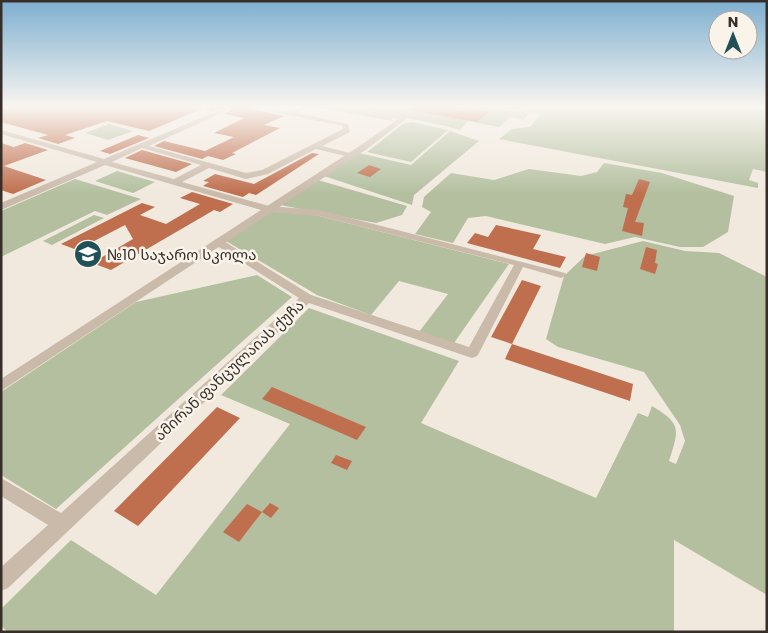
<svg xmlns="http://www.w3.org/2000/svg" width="768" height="633" viewBox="0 0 768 633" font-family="Poppins,'Noto Sans Georgian',sans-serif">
<rect width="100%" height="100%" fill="#f1e9de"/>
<path fill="#b3bf9f" d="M309,106H348L390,116L393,121Z
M354,106H485L529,113L523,120L510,117L499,127L468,121L460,130C425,119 388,117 354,106Z
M496,106H767V172L753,169L749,180L758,183V188L499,139L512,129L530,127L541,114Z
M411,122L448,130L411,162L367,152L403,124Z
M109,124L133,131L108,140L85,133Z
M450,131L479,141L414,195L412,205L324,176L359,153L411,165Z
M604,163L662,173L734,196L728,232L703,247H680L635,237L605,244L486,216L468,218L453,243L415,234L431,212L422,207L424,197L451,173L494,180L529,169L581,176L597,172Z
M117,171L155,182L133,193L95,181Z
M75,179L141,199L107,215L95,211L1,257V211Z
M318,180L407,206L402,215L376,223L280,205Z
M278,210L315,215L509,264L454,343L419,332L448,294L399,281L371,315L317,295L226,241L267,213Z
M94,215L104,218L52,245L43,241Z
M643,241L685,251L719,253L767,277V595L674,540V632H8L1,626V609L71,540L156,595L290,424L221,395L309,308L459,361L421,423L596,498L638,413L648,417L652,406C682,424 679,429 669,461L676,464L685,441L680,425L644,372L558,347L546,339L564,276L585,256Z
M257,275L292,297L56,509L1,475V392L136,302Z"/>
<path fill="#bf6f4e" d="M9,106H225L212,111L206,110V107L149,131L107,121L65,135L75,138L58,144L38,138L48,135L1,122V108Z
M239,106L284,116L264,125L280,128L232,153L236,154L223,160L208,156L202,159L154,146L164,141L205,151L234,137L214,133L244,118L224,114Z
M414,106H438L464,111L468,108L489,112L477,122L414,111Z
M138,135L149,138L110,154L100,151Z
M1,143L14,147L25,143L48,150L4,166L46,180L13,194L1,190Z
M142,150L192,164L176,172L125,158Z
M312,153L319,154L256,195L249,193L243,197L203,186L209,182L203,181L215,174L254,184Z
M369,165L381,169L370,177L357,173Z
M639,179L650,182L635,222L644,223L642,236L622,231L628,208L623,207L626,194L632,195Z
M192,192L233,204L220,212L214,210L111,270L92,263L133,239L125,225L77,250L61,244L142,203L155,207L140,215L166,224L200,204L180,198Z
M496,225L541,235L533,249L566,257L560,268L467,243L475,233L488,237Z
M646,247L657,250L655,263L658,264L655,274L640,269Z
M586,253L600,257L597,271L582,267Z
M522,280L541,286L512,344L491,337Z
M512,344L633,384L630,401L505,359Z
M272,387L366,427L357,440L262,399Z
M217,407L240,418L138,526L114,511Z
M336,455L352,461L347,470L331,463Z
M270,503L279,508L271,518L262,512Z
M247,504L262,512L239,542L223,532Z"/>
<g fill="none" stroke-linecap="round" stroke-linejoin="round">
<path fill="#c9baaa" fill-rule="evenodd" d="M229,106H237L149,146L246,173L262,170L343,129V126L246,106C258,106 282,113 290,111C297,110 301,106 309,106L297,113L348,124L350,132L322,146L354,154V158L316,149L268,174L246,179L209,168L182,182L269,206L319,210L565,273L567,275L561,278L523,267L479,353L477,356L472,358L309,303L8,588L1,591V567L48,525L1,496V478L61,513L299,298L214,244V240H222L311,295L469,347L514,265L319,216L268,212L105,165L1,210V203L97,162L1,134V130L104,159ZM142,148L201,165L174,179L112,162Z
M489,106H504L509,108L506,110Z"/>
<path fill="#c9baaa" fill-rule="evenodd" d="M334,106H346L407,118L367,149L1,391V379L361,145L398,119Z"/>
</g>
<linearGradient id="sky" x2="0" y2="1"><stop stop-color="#7dafd0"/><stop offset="0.55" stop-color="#f9f5f0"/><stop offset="1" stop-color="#f9f5f0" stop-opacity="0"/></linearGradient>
<rect width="768" height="194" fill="url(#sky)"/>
<defs>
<g id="school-disc" transform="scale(1.4375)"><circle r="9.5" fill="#215056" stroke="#f9f3ea"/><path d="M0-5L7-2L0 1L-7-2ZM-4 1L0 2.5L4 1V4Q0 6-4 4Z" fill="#fff"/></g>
</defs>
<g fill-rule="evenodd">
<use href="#school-disc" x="88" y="254"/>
</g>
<g text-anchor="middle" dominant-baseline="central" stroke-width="5" stroke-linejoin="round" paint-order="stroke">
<g font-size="15" fill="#372e29" stroke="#f9f3ea" text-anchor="start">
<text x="107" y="254">№10 საჯარო სკოლა</text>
</g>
<g font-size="15" fill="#372e29" stroke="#f9f3ea">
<text transform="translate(229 370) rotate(-43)">ამირან ფანცულაიას ქუჩა</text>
</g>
</g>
<rect width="768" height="633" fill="none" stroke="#372e29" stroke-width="5"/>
<g transform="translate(733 35)"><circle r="24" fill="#f9f3ea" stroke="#aba49d"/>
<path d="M0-4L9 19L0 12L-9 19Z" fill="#215056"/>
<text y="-8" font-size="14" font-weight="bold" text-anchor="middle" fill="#372e29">N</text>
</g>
</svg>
